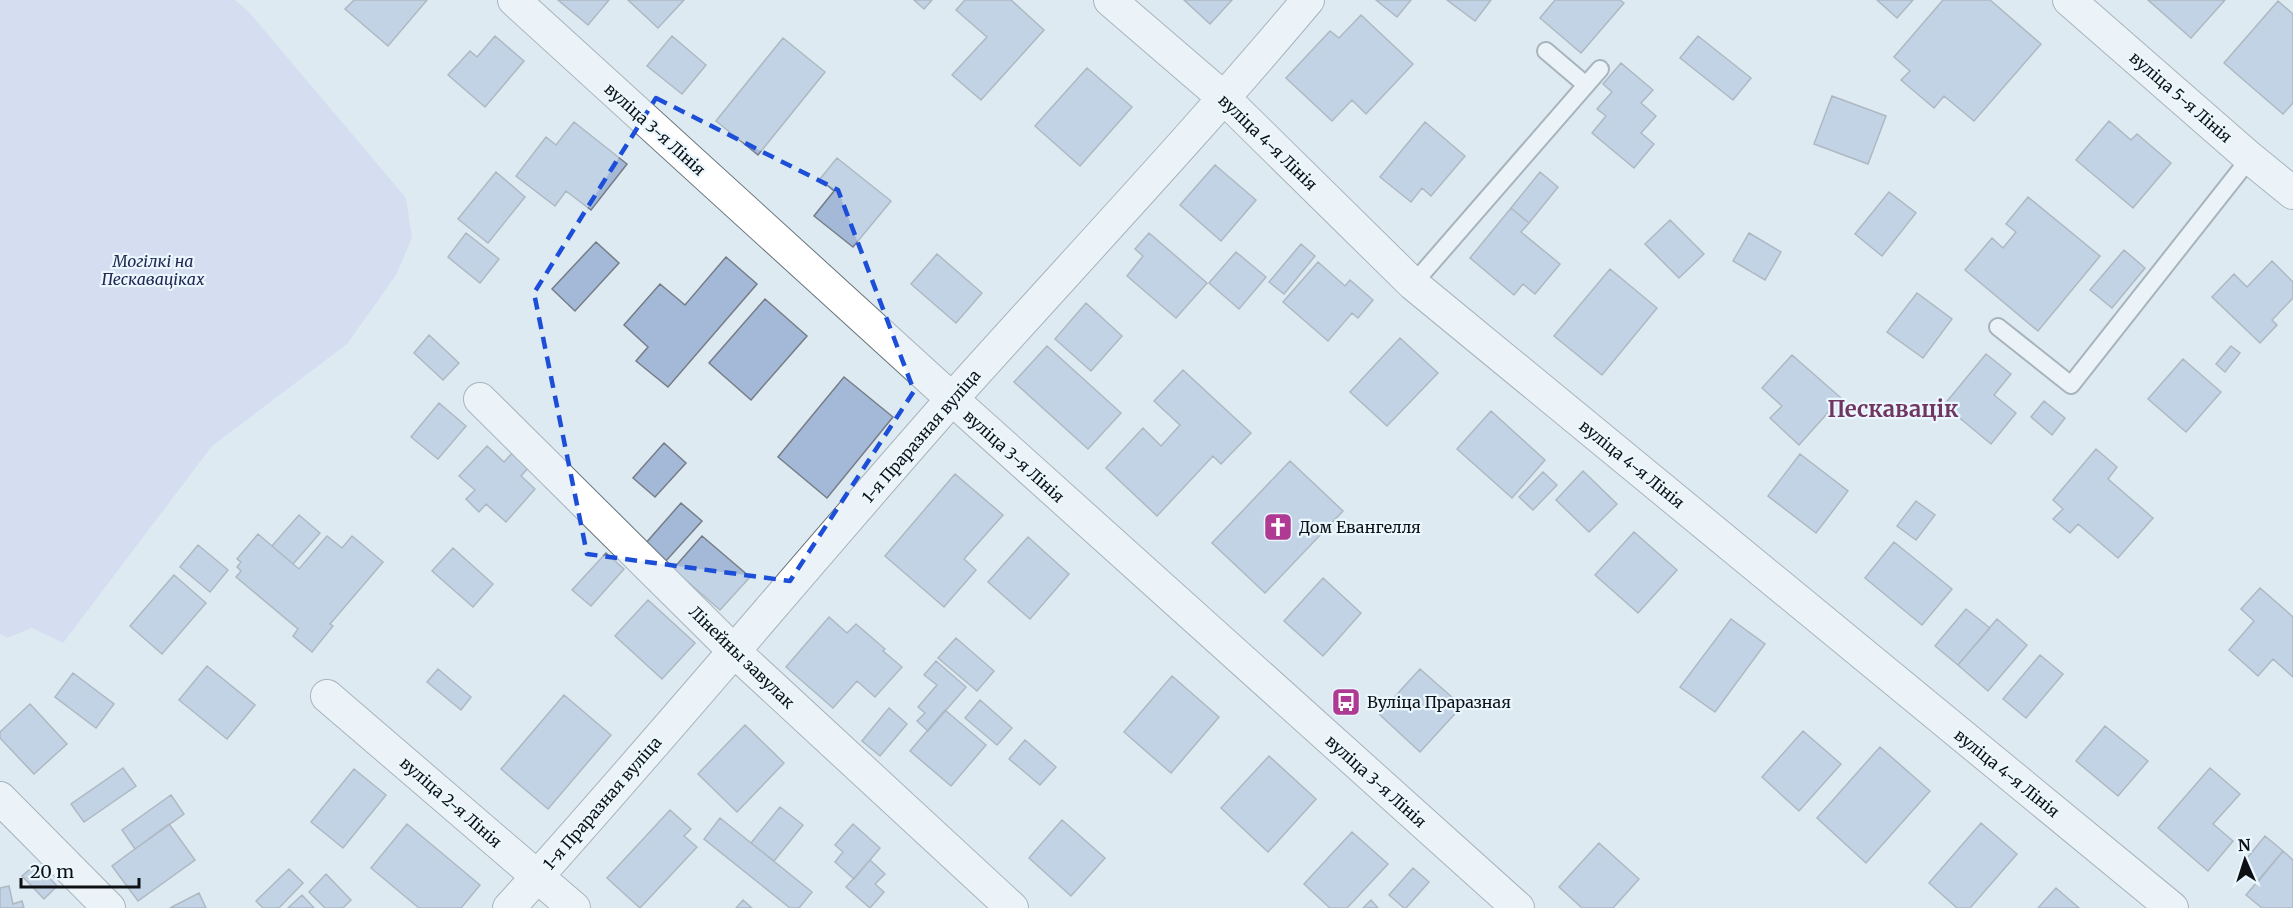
<svg xmlns="http://www.w3.org/2000/svg" width="2293" height="908" viewBox="0 0 2293 908" font-family="Merriweather,serif">
<rect width="100%" height="100%" fill="#ddeaf2"/>
<path fill="#cbd0ee" d="M0,0H235L248,11L406,198L412,238L396,275L347,344L212,446L63,643L32,628L7,638L0,634Z"/>
<path fill="#a4b9d7" stroke="#767d87" stroke-width="1.5" d="M354,0H353H427L388,46L345,9Z
M558,0H609L588,25Z
M628,0H684L658,28Z
M914,0H932L924,9Z
M965,0H1011L1044,30L981,100L952,75L987,37L956,10Z
M1184,0H1232L1210,24Z
M1376,0H1411L1397,17Z
M1447,0H1491L1475,21Z
M1555,0H1620L1624,3L1581,53L1540,18Z
M1877,0H1913L1897,18Z
M1943,0H1990L2041,44L1974,121L1944,96L1934,108L1901,80L1910,71L1894,57Z
M2148,0H2225L2191,38Z
M2278,1L2293,14V103L2283,114L2224,63Z
M1361,15L1413,64L1366,114L1352,100L1332,121L1286,78L1330,31L1339,38Z
M495,36L524,61L485,107L448,75L470,51L477,57Z
M672,36L706,65L682,94L647,66Z
M1698,36L1751,78L1733,100L1680,58Z
M783,38L825,72L758,155L716,121Z
M1621,63L1653,90L1641,103L1656,116L1641,133L1654,144L1634,168L1592,133L1606,116L1597,109L1612,92L1603,84Z
M1087,68L1132,107L1080,166L1035,126Z
M1832,96L1886,116L1868,164L1814,144Z
M2109,121L2131,140L2137,134L2171,163L2133,208L2076,160Z
M574,122L627,164L591,210L566,191L555,206L516,176L546,137L556,145Z
M1425,122L1465,156L1431,196L1422,188L1411,202L1380,177Z
M837,158L891,201L853,247L814,216L834,191L820,179Z
M1215,165L1256,200L1221,241L1180,205Z
M496,172L525,197L488,243L458,219Z
M1540,172L1558,187L1529,223L1511,208Z
M1889,192L1916,213L1882,256L1855,234Z
M2028,197L2100,256L2038,331L1965,270L1992,238L2003,248L2016,232L2006,224Z
M1511,208L1529,223L1521,232L1560,264L1535,294L1523,284L1514,295L1470,258Z
M1670,220L1704,254L1679,278L1645,244Z
M466,233L499,259L480,283L448,257Z
M1149,233L1207,283L1176,318L1127,276L1143,256L1135,249Z
M1749,233L1781,252L1765,280L1733,261Z
M596,242L619,263L575,311L552,289Z
M1301,244L1315,256L1284,294L1269,282Z
M2124,250L2145,268L2112,308L2090,290Z
M1236,252L1266,277L1239,309L1209,283Z
M937,254L982,293L956,323L911,284Z
M726,257L757,284L668,387L636,361L648,347L624,325L660,284L685,305Z
M2272,261L2293,282V298L2272,320L2277,325L2260,343L2212,297L2234,274L2247,287Z
M1318,262L1345,286L1350,280L1373,300L1358,318L1352,313L1328,341L1283,302Z
M1610,269L1657,308L1602,375L1554,336Z
M1917,293L1952,319L1923,358L1887,332Z
M765,299L807,336L751,400L709,363Z
M1086,303L1122,336L1091,371L1055,339Z
M429,335L459,363L443,380L414,353Z
M1400,338L1438,373L1387,426L1350,392Z
M1047,346L1121,413L1088,449L1014,382Z
M2231,346L2240,353L2225,372L2216,364Z
M1986,354L2011,374L1994,395L2016,413L1991,444L1944,405Z
M1792,355L1841,398L1799,445L1770,418L1782,406L1762,388Z
M2183,359L2221,392L2186,432L2148,399Z
M1183,370L1251,433L1221,464L1213,456L1157,516L1106,468L1143,428L1161,446L1180,425L1154,401Z
M844,377L893,417L827,498L778,457Z
M2044,401L2065,418L2052,435L2031,417Z
M439,403L466,426L438,459L411,437Z
M1491,411L1545,460L1512,498L1457,449Z
M664,443L686,463L655,497L633,478Z
M487,446L504,462L513,452L529,467L521,476L535,489L506,522L486,504L479,512L466,499L475,490L459,476Z
M2096,449L2117,467L2108,479L2153,518L2118,558L2078,524L2070,533L2053,519L2063,509L2053,500Z
M1800,454L1848,491L1816,533L1768,496Z
M1290,461L1343,511L1265,593L1212,543Z
M1583,471L1617,504L1589,532L1556,500Z
M1543,472L1557,485L1533,510L1519,497Z
M955,474L1003,515L964,559L976,570L944,607L885,556Z
M1916,501L1935,515L1916,540L1897,526Z
M681,503L702,521L665,562L645,544Z
M299,515L320,533L293,564L272,546Z
M1634,532L1677,570L1638,613L1595,575Z
M258,534L299,569L327,536L342,548L352,536L383,562L330,624L333,626L312,652L293,636L298,629L236,577L241,571L237,567L241,562L237,559Z
M702,536L750,577L720,610L673,569Z
M1028,537L1069,574L1030,619L988,582Z
M1894,542L1952,589L1922,625L1865,578Z
M198,545L228,570L210,592L180,567Z
M453,548L493,584L473,607L432,571Z
M606,553L624,569L591,606L572,590Z
M174,575L206,603L162,654L130,626Z
M1323,578L1361,613L1323,656L1284,621Z
M2260,588L2293,617V677L2273,659L2258,676L2229,650L2254,621L2241,609Z
M648,600L695,643L662,679L615,636Z
M1966,609L1990,628L1958,665L1935,646Z
M829,617L847,633L856,624L885,649L883,651L902,667L875,697L857,681L833,708L786,667Z
M1731,619L1765,644L1715,712L1680,687Z
M1997,619L2027,645L1988,691L1958,665Z
M956,638L994,671L977,691L938,658Z
M2040,655L2063,674L2026,718L2003,699Z
M936,661L966,687L928,731L917,721L925,713L918,707L937,685L924,675Z
M207,666L255,705L227,739L179,700Z
M438,669L471,697L461,710L427,682Z
M1420,669L1462,706L1420,752L1379,714Z
M73,673L114,704L96,728L55,697Z
M1172,676L1219,717L1171,773L1124,732Z
M564,695L611,735L548,809L501,769Z
M980,700L1012,728L997,745L965,718Z
M30,704L67,744L34,774L0,738V732Z
M889,708L907,724L880,756L862,741Z
M945,710L986,745L951,786L910,751Z
M745,725L784,763L737,812L698,774Z
M2105,726L2148,761L2118,796L2076,761Z
M1803,731L1841,764L1799,811L1762,777Z
M1025,740L1056,767L1040,785L1009,759Z
M1880,747L1930,791L1866,863L1817,818Z
M1269,756L1316,799L1268,852L1221,808Z
M123,768L136,786L84,822L71,804Z
M2210,768L2240,794L2213,824L2233,841L2208,871L2158,828Z
M354,769L386,795L343,848L311,822Z
M171,795L184,814L135,849L122,830Z
M780,807L803,825L774,861L751,843Z
M670,810L691,829L684,836L697,847L640,908L607,878Z
M720,818L812,892L799,908H790L704,839Z
M1062,820L1105,858L1071,896L1029,858Z
M1981,823L2017,854L1970,908H1957L1929,883Z
M169,824L195,860L138,901L112,866Z
M407,824L480,885L461,908H419L371,868Z
M853,824L880,848L854,879L835,862L843,852L835,845Z
M1352,832L1388,864L1347,908H1330L1304,884Z
M2265,836L2283,851L2257,883L2239,868Z
M1599,843L1639,879L1613,908H1582L1559,887Z
M2283,851L2293,860V908H2262L2246,895Z
M870,860L885,874L875,884L884,892L870,908L846,887Z
M36,864L57,886L44,899L22,876Z
M1413,868L1429,882L1406,908H1404L1389,895Z
M289,869L303,883L279,908H263L256,901Z
M326,874L351,900L343,908H325L309,892Z
M9,886L13,904L22,901L24,908H0V888Z
M2056,888L2079,908H2038Z
M199,893L206,908H170Z
M302,895L314,908H288Z
M743,900L752,908H736Z
M1371,900L1378,908H1363Z"/>
<g fill="none" stroke-linecap="round" stroke-linejoin="round">
<g stroke="#68737a" stroke-width="20">
<path id="service" d="M1546,51L1586,85
M1413,284L1600,69
M1998,327L2071,385L2250,158"/>
</g>
<g stroke="#68737a" stroke-width="34">
<path id="minor" d="M514,0L952,399L1518,908
M1110,0L1225,99L1413,284L2172,908
M2069,0L2250,158L2293,193
M480,399L735,652L1012,908
M327,696L574,908
M0,798L109,908
M509,908C660,741 803,568 952,399C1071,266 1193,137 1308,0"/>
</g>
<use href="#service" stroke="#fff" stroke-width="16"/>
<use href="#minor" stroke="#fff" stroke-width="32"/>
</g>
<path d="M0 0H2293V908H0ZM656,98L838,190L914,391L790,581L587,554L534,293Z" fill="#ddeaf2" fill-opacity=".55" fill-rule="evenodd"/>
<path fill="none" stroke="#1d4ed8" stroke-width="4.5" stroke-dasharray="12 8" stroke-linejoin="round" d="M656,98L838,190L914,391L790,581L587,554L534,293Z"/>
<defs>
<g id="church-square" transform="scale(1.5)"><rect x="-9" y="-9" width="18" height="18" rx="4" fill="#af3a93" stroke="#eaf7ff"/><path d="M-1.2-6h2.4v3.5h3.3v2.4h-3.3V6h-2.4V-.1h-3.3v-2.4h3.3Z" fill="#fff"/></g>
<g id="bus-square" transform="scale(1.5)"><rect x="-9" y="-9" width="18" height="18" rx="4" fill="#af3a93" stroke="#eaf7ff"/><path d="M-5-6H5V4H4V6H2V4H-2V6H-4V4H-5ZM-3.5-4V0h7V-4ZM-3.5 1.2v1.5H-2V1.2ZM2 1.2v1.5H3.5V1.2Z" fill="#fff"/></g>
</defs>
<g fill-rule="evenodd">
<use href="#church-square" x="1278" y="527"/>
<use href="#bus-square" x="1346" y="702"/>
</g>
<g text-anchor="middle" dominant-baseline="central" stroke-width="4.5" stroke-linejoin="round" paint-order="stroke">
<g font-size="16" fill="#0d1114" stroke="#eaf7ff">
<text transform="translate(2181 97) rotate(41)">вуліца 5-я Лінія</text>
<text transform="translate(655 129) rotate(42)">вуліца 3-я Лінія</text>
<text transform="translate(1268 142) rotate(44)">вуліца 4-я Лінія</text>
<text transform="translate(921 436) rotate(-49)">1-я Праразная вуліца</text>
<text transform="translate(1014 456) rotate(42)">вуліца 3-я Лінія</text>
<text transform="translate(1632 464) rotate(39)">вуліца 4-я Лінія</text>
<text transform="translate(742 657) rotate(44)">Лінейны завулак</text>
<text transform="translate(2007 773) rotate(39)">вуліца 4-я Лінія</text>
<text transform="translate(1376 781) rotate(42)">вуліца 3-я Лінія</text>
<text transform="translate(451 802) rotate(41)">вуліца 2-я Лінія</text>
<text transform="translate(602 803) rotate(-49)">1-я Праразная вуліца</text>
</g>
<g font-size="16" font-style="italic" fill="#242853" stroke="#eaf7ff">
<text x="153" y="261">Могілкі на<tspan x="153" dy="18">Пескаваціках</tspan></text>
</g>
<g font-size="16" fill="#0d1114" stroke="#eaf7ff" text-anchor="start">
<text x="1299" y="527">Дом Евангелля</text>
<text x="1367" y="702">Вуліца Праразная</text>
</g>
<g font-size="22" font-weight="bold" fill="#703560" stroke="#eaf7ff">
<text x="1893" y="409">Пескавацік</text>
</g>
</g>
<g transform="translate(2245 860) rotate(357)" stroke="#eaf7ff" stroke-width="4.5" paint-order="stroke">
<path d="M0-4.5L10 22L0 15L-10 22Z" fill="#0d1114"/>
<text y="-9" font-size="16" font-weight="bold" text-anchor="middle" fill="#0d1114">N</text>
</g>
<path d="M21 878v9h118v-9" fill="none" stroke="#0d1114" stroke-width="3"/>
<text x="30" y="878" font-size="18" fill="#0d1114" stroke="#eaf7ff" stroke-width="4.5" paint-order="stroke">20 m</text>
</svg>
